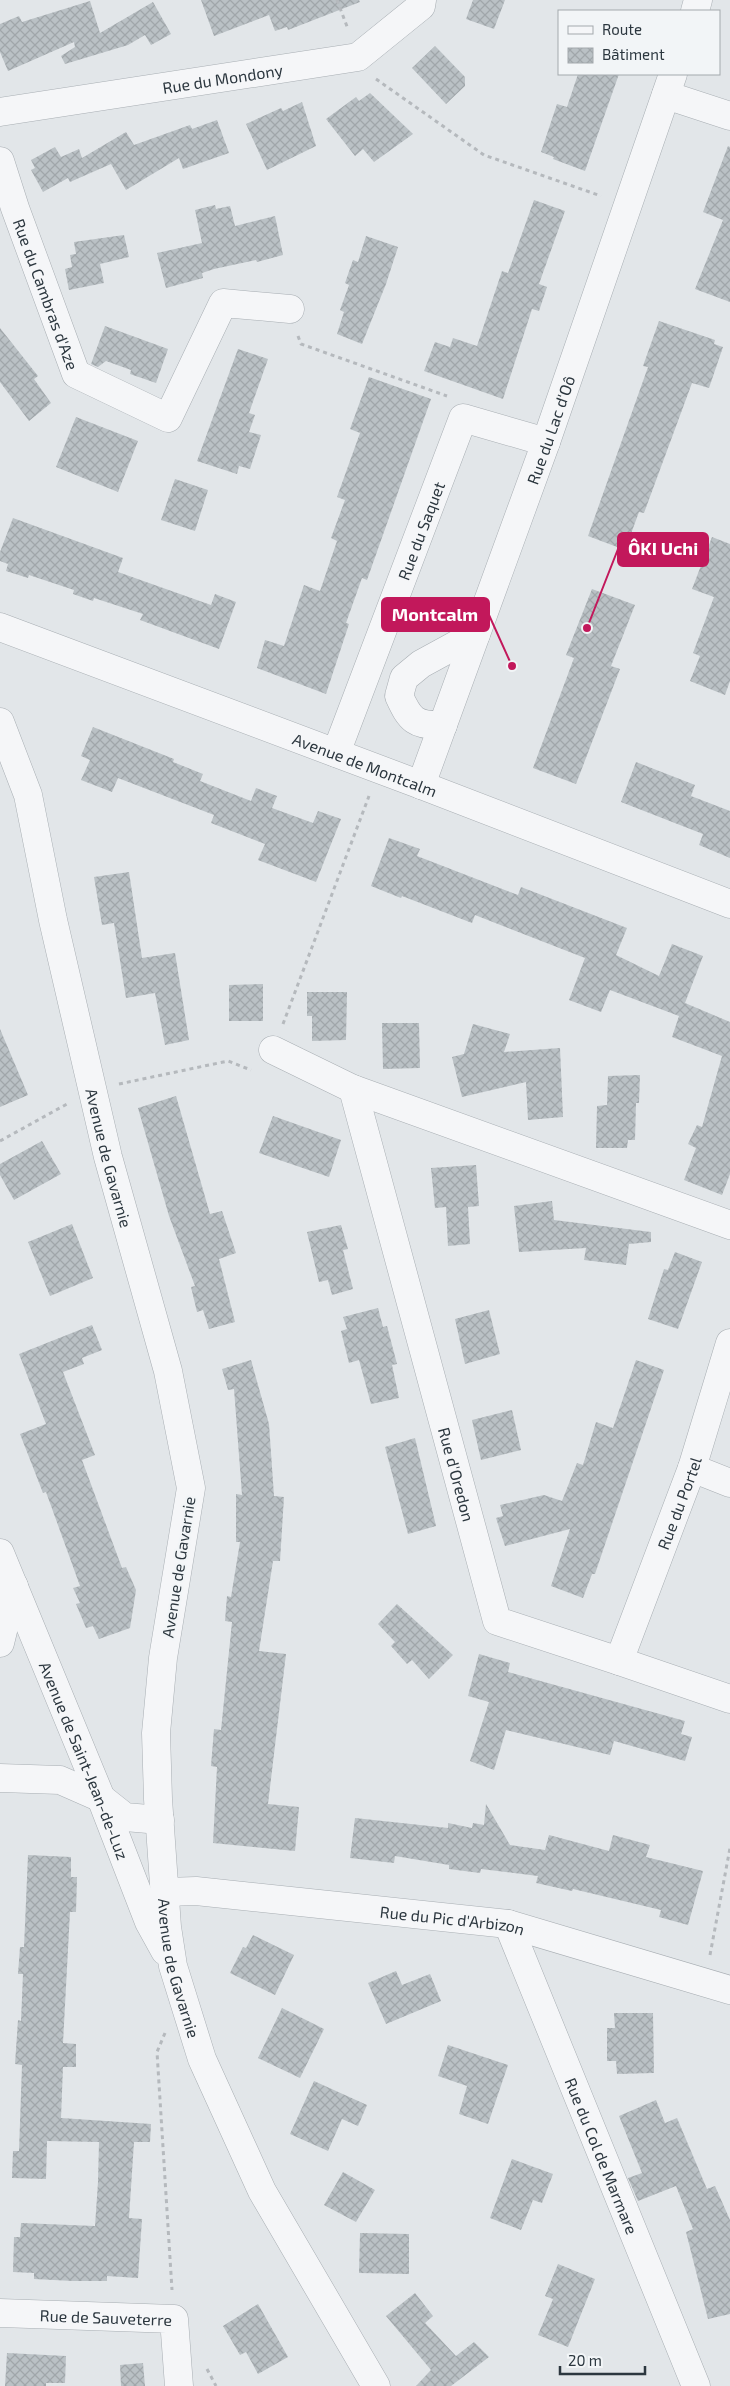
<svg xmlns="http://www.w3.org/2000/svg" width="730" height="2386" viewBox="0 0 730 2386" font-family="'Exo 2',sans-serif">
<defs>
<pattern id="building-cross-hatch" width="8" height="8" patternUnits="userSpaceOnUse" patternTransform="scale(1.25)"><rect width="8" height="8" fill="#bac1c5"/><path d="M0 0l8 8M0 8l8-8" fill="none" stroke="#a0a6aa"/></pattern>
</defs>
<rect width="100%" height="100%" fill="#e2e6e9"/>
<path fill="url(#building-cross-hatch)" d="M201,0H359L360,2L288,30L287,27L275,31L269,15L214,36Z
M473,0H505L494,29L466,19Z
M90,1L100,33L153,2L171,34L151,45L145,35L128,45L65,64L61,56L75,47L74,42L8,71L0,52V24L19,16L22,22Z
M435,46L465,77V86L446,104L412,68Z
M578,74H619L585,171L553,159L554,157L541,152L557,104L567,107Z
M370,93L413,134L374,162L363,149L355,156L326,119L356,97L359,101Z
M302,102L316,146L267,170L246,124L281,108L283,111Z
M217,120L229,153L183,169L179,158L126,190L111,164L70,182L68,178L43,192L31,170L35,168L31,160L55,147L61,157L79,149L82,158L126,132L134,145L190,125L192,129Z
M728,146L730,147V302L695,289L723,220L703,212Z
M534,200L565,211L539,284L547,287L539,311L532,309L503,399L424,371L435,342L450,347L453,338L477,346L502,271L508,273Z
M215,205L216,209L230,206L235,226L275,216L283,255L257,262L256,260L214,269L202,273L203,278L166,288L157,253L202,243L195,210Z
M124,235L129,257L100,264L104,283L69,290L65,269L72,267L70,255L76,254L74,242Z
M366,236L398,247L386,284L362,344L337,334L344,312L340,310L349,285L345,283L353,260L358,262Z
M659,321L715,340L714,344L723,347L709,388L692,383L644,513L639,512L625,550L588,536L648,367L643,366Z
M105,326L168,349L156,383L130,374L131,370L106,361L98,367L91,364Z
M0,328L38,376L34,379L51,403L29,421L0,382Z
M238,349L268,359L249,413L255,415L249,432L261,435L250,469L239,466L237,474L197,461Z
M369,377L431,399L367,580L362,578L346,623L349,624L326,694L257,668L265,640L284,646L304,585L320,591L337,541L331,538L345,500L337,497L360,433L350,429Z
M76,417L138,441L118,492L56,467Z
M175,479L208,490L195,531L161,520Z
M13,518L123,558L118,572L211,605L215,594L236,602L219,649L140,620L143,614L94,598L93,601L73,594L74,590L29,575L28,578L6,571L8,564L0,561V552Z
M712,537L730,544V681L725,695L690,681L700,656L693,653L714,597L692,589Z
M592,589L635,605L611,666L620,669L576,784L533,768L574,658L566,655Z
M93,727L174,759L173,762L203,774L200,781L251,801L256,788L277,796L272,808L313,823L318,811L341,819L316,882L258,860L265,844L211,823L214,815L118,778L112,792L81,780L90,760L81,756Z
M636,762L695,785L691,796L730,811V858L699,845L703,834L621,802Z
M389,838L420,849L417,856L518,895L521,887L627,928L616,955L659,976L672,944L703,956L685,1003L730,1022V1174L722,1195L684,1180L696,1148L688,1144L697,1125L702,1127L722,1056L672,1037L679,1016L610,990L601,1012L569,1000L585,958L475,915L472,923L402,896L401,898L371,886Z
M129,872L142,958L175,953L189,1040L165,1045L155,993L126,998L114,923L102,925L94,877Z
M263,984V1021H229V985Z
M307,992H347L346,1040L312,1041V1016H307Z
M382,1023H419L420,1068L383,1069Z
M473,1024L510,1034L504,1052L560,1048L563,1117L528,1120L526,1082L462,1097L452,1057L464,1054Z
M0,1029L28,1095L0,1107Z
M640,1075L639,1103H636L635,1140H628L627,1148H596L597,1106L607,1105L608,1076Z
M176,1096L210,1214L222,1211L236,1253L219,1259L235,1322L209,1329L203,1310L197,1312L191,1287L195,1286L169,1216L138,1108Z
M273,1116L341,1140L329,1177L259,1153Z
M42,1141L61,1174L14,1200L0,1175V1164Z
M476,1165L479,1206L468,1207L470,1244L448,1246L446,1207L435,1208L431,1168Z
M552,1201L554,1220L651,1232V1242L629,1244L626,1265L584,1260L586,1248L519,1252L514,1206Z
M72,1224L93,1278L50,1296L28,1242Z
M341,1225L348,1249L343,1250L353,1289L332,1295L328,1280L319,1282L307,1232Z
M675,1252L702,1262L678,1329L648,1319L664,1269L668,1270Z
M378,1308L383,1327L387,1326L397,1364L392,1365L399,1398L371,1404L359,1360L349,1363L341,1331L347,1329L343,1317Z
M489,1310L500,1354L465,1364L455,1319Z
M92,1325L102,1350L82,1358L84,1364L63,1372L95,1455L82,1460L122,1568L126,1567L136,1590L130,1628L99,1639L93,1626L86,1628L76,1604L80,1603L73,1588L80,1586L46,1492L43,1493L20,1434L46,1424L19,1354Z
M251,1360L269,1424L274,1496L284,1497L280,1561H273L259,1651L286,1654L268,1804L299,1807L295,1851L213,1843L217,1767L211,1766L214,1729L221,1730L232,1622L225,1621L226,1608L227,1596L231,1597L240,1542H236V1494L242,1495L234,1389L228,1390L222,1369Z
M636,1360L664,1370L595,1574H592L583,1598L551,1586L570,1529L505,1546L496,1518L503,1516L500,1505L544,1495L562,1501L577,1463L583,1465L596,1422L613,1428Z
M512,1410L521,1450L481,1460L472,1420Z
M415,1438L436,1526L408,1534L385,1447Z
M397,1604L453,1655L429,1679L412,1660L407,1664L391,1646L395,1642L378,1624Z
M479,1654L510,1663L508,1672L685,1721L681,1734L692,1737L685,1761L614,1741L610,1755L506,1730L494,1770L470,1761L489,1702L468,1696Z
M486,1804L510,1845L545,1850L549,1835L609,1851L613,1835L650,1845L646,1857L703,1871L688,1925L659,1917L661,1910L573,1889L572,1891L536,1883L538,1876L481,1869L480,1873L449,1869V1865L395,1856L394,1863L350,1858L355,1818L448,1828V1823L472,1828L473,1823L484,1825Z
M28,1855L71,1857V1877H77L76,1912H70L63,2043L76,2044V2067H63L61,2118L151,2124L150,2142H134L129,2218L142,2219L138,2278L107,2276V2281H73L34,2279V2273L13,2272L14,2237H20L21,2223L95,2226L98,2182L99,2142L47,2141L46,2179L12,2178L13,2151H19L22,2065L15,2064L18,2020L21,2021L23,1974H18L20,1947H24Z
M253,1935L294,1955L275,1995L230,1973L243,1947L246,1948Z
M396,1971L402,1985L430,1974L441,2001L386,2024L368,1983Z
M282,2008L324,2029L300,2078L258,2058Z
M614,2013H653L654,2073L617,2074L616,2061H607V2028H615Z
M448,2045L508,2065L488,2124L459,2114L467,2086L438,2076Z
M314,2081L367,2105L358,2126L342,2119L328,2151L290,2134Z
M656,2100L665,2123L677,2118L707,2189L715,2186L730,2220V2314L708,2319L686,2232L693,2229L676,2186L638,2201L628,2178L642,2173L619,2116Z
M512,2159L553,2174L542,2203L533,2200L521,2230L490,2218Z
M343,2172L375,2190L356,2222L324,2205Z
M360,2233L409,2234V2274L359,2273Z
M558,2264L595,2279L568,2347L538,2335L553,2299L545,2296Z
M415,2293L433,2316L425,2323L456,2356L474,2342L489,2357L451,2386H416L431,2370L386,2316Z
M258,2304L288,2357L258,2374L246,2352L240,2355L223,2326Z
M7,2353L66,2356L65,2383H46V2386H5Z
M143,2363L145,2386H121L120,2365Z"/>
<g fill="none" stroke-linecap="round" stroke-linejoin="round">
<g stroke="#a8aeb3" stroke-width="29">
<g id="minor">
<path d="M695,11L698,0"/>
<path d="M666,95L730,116"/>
<path id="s1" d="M0,112L358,57L421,6L422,0"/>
<path id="s2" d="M0,161L15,208L76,374L168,418L223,303L290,309"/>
<path id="s3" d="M0,627L421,785L730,904"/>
<path id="s4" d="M0,722L28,795L53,920L108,1157L168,1371L191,1488L163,1658L156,1733L158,1799L167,1927L173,1966L202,2059L262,2191L376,2386"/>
<path d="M443,725C415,726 410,720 399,696L404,678L421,664L476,634"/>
<path id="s5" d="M336,753L463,418L546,442"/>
<path id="s6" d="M421,785L546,442L673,74"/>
<path d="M273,1050L353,1089L730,1225"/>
<path id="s7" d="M353,1089L497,1621L619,1661L730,1699"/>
<path d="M692,1468L730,1483"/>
<path id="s8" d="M0,1553L101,1798L149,1922L165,1951"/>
<path d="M0,1643L14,1586"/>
<path id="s9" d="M619,1661L692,1468L730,1343"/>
<path d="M0,1778L60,1780L101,1798L125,1817L160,1820"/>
<path id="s10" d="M166,1892L196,1891L508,1924L730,1990"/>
<path id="s11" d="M508,1924L696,2386"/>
<path id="s12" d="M0,2313L174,2319L179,2386"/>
</g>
</g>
<path stroke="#b5b9bd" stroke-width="3" stroke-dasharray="4 4" stroke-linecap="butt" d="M337,0L348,29
M376,79L484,155L601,196
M298,336L301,344L447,396
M283,1024L369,796
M119,1084L228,1061L251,1070
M0,1141L67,1104
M710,1955L730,1848
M165,2033L157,2052L172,2290
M207,2369L216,2386"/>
<use href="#minor" stroke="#f5f6f8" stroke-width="28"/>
</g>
<g text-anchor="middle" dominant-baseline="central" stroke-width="4.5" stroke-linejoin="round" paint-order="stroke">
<g font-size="16" fill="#2c373f" stroke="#f2f5f7">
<text stroke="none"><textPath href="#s1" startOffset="225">Rue du Mondony</textPath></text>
<text stroke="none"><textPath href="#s2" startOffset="141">Rue du Cambras d'Aze</textPath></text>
<text stroke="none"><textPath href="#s6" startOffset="378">Rue du Lac d'Oô</textPath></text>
<text stroke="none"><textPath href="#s5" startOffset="238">Rue du Saquet</textPath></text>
<text stroke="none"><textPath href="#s3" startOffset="390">Avenue de Montcalm</textPath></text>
<text stroke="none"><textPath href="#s4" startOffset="450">Avenue de Gavarnie</textPath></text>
<text stroke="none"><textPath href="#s7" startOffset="399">Rue d'Oredon</textPath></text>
<text stroke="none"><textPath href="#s9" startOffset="169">Rue du Portel</textPath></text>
<text transform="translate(178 1567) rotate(-81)">Avenue de Gavarnie</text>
<text stroke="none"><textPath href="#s8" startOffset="224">Avenue de Saint-Jean-de-Luz</textPath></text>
<text stroke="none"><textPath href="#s10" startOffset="288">Rue du Pic d'Arbizon</textPath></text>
<text stroke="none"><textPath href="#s4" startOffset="1275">Avenue de Gavarnie</textPath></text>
<text stroke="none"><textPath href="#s11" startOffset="250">Rue du Col de Marmare</textPath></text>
<text stroke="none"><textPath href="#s12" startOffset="106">Rue de Sauveterre</textPath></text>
</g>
</g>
<path fill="none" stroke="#c2185b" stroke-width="2" d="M587 628L618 549M512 666L489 615"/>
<g fill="#c2185b" stroke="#f2f5f7" stroke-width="2">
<circle cx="587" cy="628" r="5"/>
<circle cx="512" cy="666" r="5"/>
</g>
<g fill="#c2185b" stroke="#c2185b" stroke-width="2">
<rect x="618" y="533" width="90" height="33" rx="5"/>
<rect x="382" y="598" width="107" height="33" rx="5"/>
</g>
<g font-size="18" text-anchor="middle" font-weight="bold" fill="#fff">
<text x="663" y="555">ÔKI Uchi</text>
<text x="435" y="621">Montcalm</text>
</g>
<rect x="558" y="10" width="162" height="65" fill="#f2f5f7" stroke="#a3a9ad"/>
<rect x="568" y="26" width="25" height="8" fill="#f5f6f8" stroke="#a3a9ad"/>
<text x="602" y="35" font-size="15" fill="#2c373f">Route</text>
<rect x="568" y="48" width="25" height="15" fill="url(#building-cross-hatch)" stroke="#a3a9ad"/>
<text x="602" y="60" font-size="15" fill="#2c373f">Bâtiment</text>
<path d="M560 2366v8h85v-8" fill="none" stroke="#2c373f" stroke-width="2.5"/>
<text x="568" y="2366" font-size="15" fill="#2c373f" stroke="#f2f5f7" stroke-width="4" paint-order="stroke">20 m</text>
</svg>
